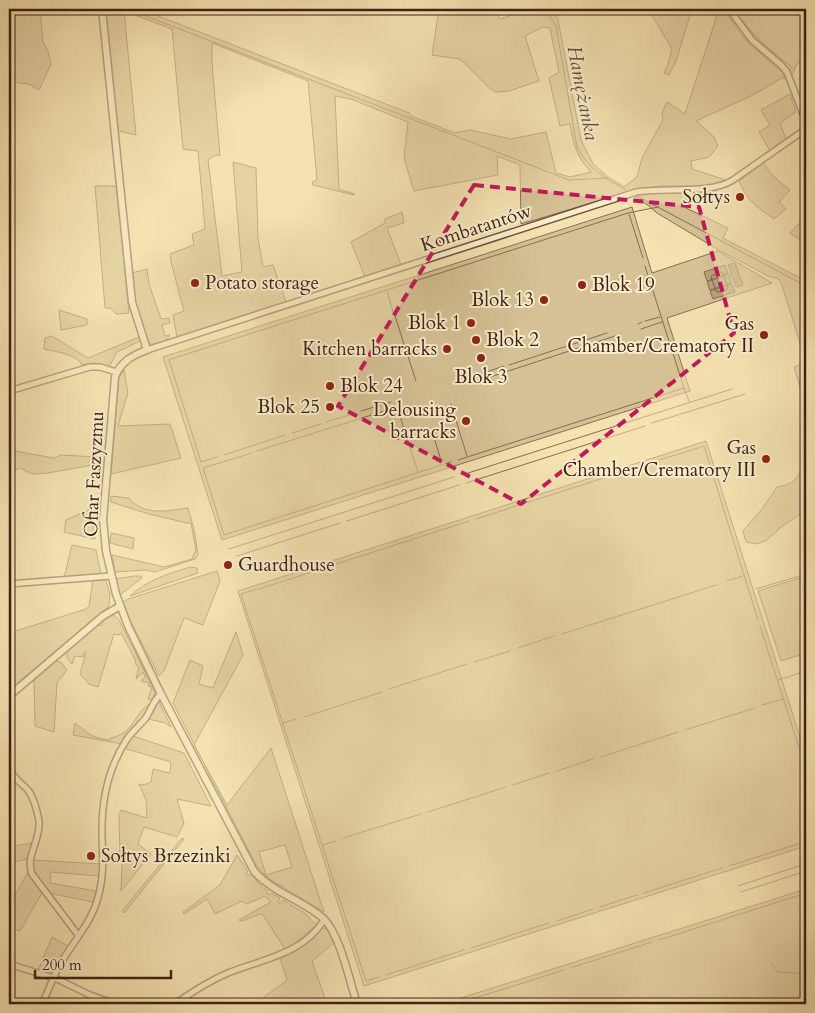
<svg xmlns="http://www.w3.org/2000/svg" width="815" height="1013" viewBox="0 0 815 1013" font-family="Cardo,serif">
<rect width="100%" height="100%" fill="#f4e2b0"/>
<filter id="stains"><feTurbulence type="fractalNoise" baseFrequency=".004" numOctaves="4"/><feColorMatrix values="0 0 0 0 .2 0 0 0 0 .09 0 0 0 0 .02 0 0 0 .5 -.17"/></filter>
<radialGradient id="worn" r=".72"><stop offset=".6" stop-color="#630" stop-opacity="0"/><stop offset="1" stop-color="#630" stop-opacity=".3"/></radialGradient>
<path fill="#d5c195" stroke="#8a7154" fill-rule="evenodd" d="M9,9H40L43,42L48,51L51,64L39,90L29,84L12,82L11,114L9,116V74L13,59L9,61Z
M104,9H140L409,113L411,116L455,133L470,130L511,139L546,132L556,173L570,177L591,172C577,158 573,143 570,124L560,126L549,78L559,72L550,28L543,27L525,36L539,81L509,91L496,92L489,88L460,59L432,55L439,9H492L494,14H497L500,19L515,14L514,9H557L553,10L558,20L581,140L593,164L608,177L624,187L637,177L642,158L663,120L662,113L667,102L685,114L719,9H723L748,43L782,72L785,79L782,78L753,95L696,121L714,137L718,146L709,157L691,161L692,169L726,180L714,184L699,186H662L638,189L521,224L520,165L497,156L498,175L414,191L404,158L408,122L351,99L335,96L339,189L354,194V195L313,185L312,182L317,180L308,81L212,43V63L220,156L216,155L208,160L222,276L242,272L233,162L256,168L258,238L263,267L273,265L286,302L177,338L173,315L184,311L171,262L170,254L194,245L192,234L205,229L198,151L183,149L172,29L124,11L136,135L115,130Z
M648,9H692L676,61L669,75L664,73L667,67L672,49Z
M732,9H806V63L798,62L792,75L783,65L754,39Z
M790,94L796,112L780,123L786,139L770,151L759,132L770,125L761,110Z
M763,163L774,177L790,190L779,202L786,209L774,219C756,206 748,202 739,181Z
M95,186H117L129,313L116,314L110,308H105Z
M686,192V208L728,228L723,238L806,281V406L794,367L806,362L781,282L777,278L770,277L717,249L657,213L649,206L635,197L638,193Z
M632,207L652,273L718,251L772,283L667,318L690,391L222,540L163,357Z
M402,212L404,223L387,228L401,265L365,277L351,242L385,223V219Z
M806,216V244L790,233Z
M147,269L149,284L161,319L169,318L170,323L162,325L165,336L170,335C165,343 159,345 150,344L145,339L134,301L132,273Z
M59,310L87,319V325L61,330Z
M52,336L88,358L139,337L140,341L117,352L109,367L94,363L82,365C77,354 56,352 44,349L45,338Z
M124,370L128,393L118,426L170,424L181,458L111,474L119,377Z
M706,441L806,756V846L364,986L238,591Z
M9,450L54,458L61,455L98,457V464L48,473L32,474L20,468L9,473Z
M806,464V510L780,528L767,540L757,544L746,542L743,531L762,509L777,487C795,484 796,479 806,464Z
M111,496L129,498C143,516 168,511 188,508L194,529L198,555L195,559L155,572L146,570L115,572L112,555L164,567L192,559L196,550L191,523H187L149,514L111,502Z
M95,507L93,529L95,539L64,532L66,520Z
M111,533L134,538L133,549L110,543Z
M72,545L96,550L101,575L64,578Z
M190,567L197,568L198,573L130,596C147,580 168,574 190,567Z
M217,571L220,581L203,625L184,618L164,671L159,676L129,618L123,602L128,599Z
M134,576H141L142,578L120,595L116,579Z
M806,576V653L781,661L758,591Z
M105,578L110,594L109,606L9,690V633L86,609L89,606L93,579Z
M113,614L119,620L155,693L152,700L148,699L152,687L148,686L149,683L141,681L145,677L143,672L136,679L139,666L136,665L135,659L121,633L119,635L114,634L98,687L89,684L80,674L86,652H84L83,657L75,656L72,664L67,658V651L98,624L101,626L103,623L101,621Z
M236,632L243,655L194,745L227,805L271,748L324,912L268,878L256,865L173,703L190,660L203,666L199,684L213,688ZM285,845L292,867L266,875L259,852Z
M54,661L61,662L67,670L57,683L54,732L35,726L34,677Z
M158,700L171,727L165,723L149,719Z
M151,703C145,718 131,730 122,744L73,735L75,723C90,735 90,737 110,740V738C136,733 132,714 151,703Z
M133,736L184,753L211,806L177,799L184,823L177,837L144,827L138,844L151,854L121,891L122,861L120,860L119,815L121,810L147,818L146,800L139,784L144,785L151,782L153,769L170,773L171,762L123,748Z
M182,838L184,839L124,913L122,911Z
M33,843L28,859L9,863V847Z
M237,855L248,872L246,873L247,876L251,874L262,887L268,891L267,893L269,895L271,893L280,898L278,902L280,904L283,900L306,914L316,925L286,951L263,915L260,914L242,921L239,920L271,902L265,896L247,904L242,901L215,914L207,899L184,914L183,912L220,885Z
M32,860L101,864L98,876L51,872L50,883L96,891L93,902L48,893L33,872Z
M28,872L42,893L20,931L9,928L13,916L9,914V906Z
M806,889V1004H442Z
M325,928L330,934L334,943L312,961L327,1004H268L263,998L287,980L280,958L287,954L319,929Z
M52,937L68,946L54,970C48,974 44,972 38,970Z"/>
<path fill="#b7a07b" stroke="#876d52" d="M735,263L743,285L736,287L728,265Z
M725,265L728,273L707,281L704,272Z
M729,274L731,283L710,290L707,282Z
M732,284L735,292L713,299L710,291Z"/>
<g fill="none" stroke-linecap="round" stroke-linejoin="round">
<path stroke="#7c6048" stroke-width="1" d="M720,272L723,273L728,288L726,290L718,292L716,291L711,277Z"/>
<path stroke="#876d52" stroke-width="1" d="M128,9L569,180L607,178
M545,9L556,26L577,147C588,169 605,178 626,190
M734,9C752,36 769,49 794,69
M637,196L806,286
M629,214L643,258
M387,291L393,312
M395,316L416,381
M645,321L660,317
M638,324L642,322
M641,329L662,322
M509,365L607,333
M472,377L504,366
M469,384L621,334
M684,388L689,401
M451,404L467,456
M361,411L391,402
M326,422L356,413
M652,423L745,394
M432,430L442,464
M292,433L321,424
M257,451L397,407L418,472
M252,453L203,468L224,535L451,462
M224,455L285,435
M217,457L201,462L169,360L171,359L628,213L658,207
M458,460L684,388L645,266
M647,464L704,446L758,620
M465,474L732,389
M466,483L645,426
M476,519L641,466
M347,521L459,485
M229,549L454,477
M237,556L340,523
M727,581L743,576
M257,589L241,594L366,981L379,977
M259,589L469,521
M756,589L806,574
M760,626L806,769
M562,634L716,585
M518,648L554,636
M474,662L510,651
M778,680L806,671
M389,689L467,664
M762,705L783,699
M304,717L382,692
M283,723L296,719
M685,730L755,708
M601,757L678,732
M557,771L593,759
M513,785L549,773
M428,812L506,787
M343,838L421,814
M323,845L336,841
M729,866L798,844
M738,886L805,864
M741,892L806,871
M644,893L722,868
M600,907L637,895
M557,921L593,909
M659,940L806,893
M471,948L549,923
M771,963L778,972L806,974
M570,968L652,942
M386,975L464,950
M456,1004L564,970"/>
<g stroke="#6d513b" stroke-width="8">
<path id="minor" d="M729,9L752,40L781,65L787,72L806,122
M147,350L636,192C665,187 709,195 733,180L806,129
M9,391L90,367H100L116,372
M9,584L111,576
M9,768C13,778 20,782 27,789C34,797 37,810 39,821C41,840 25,856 32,874L78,935
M9,964L57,979L90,995L116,1004
M42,1004C49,990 53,976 61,963C73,942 90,924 97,901C104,879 103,859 102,837C101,802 108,768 127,739C133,731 139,726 145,719C151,711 153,700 161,694
M175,1004C192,992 209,981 228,973C263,959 303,954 324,920"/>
</g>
<g stroke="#6d513b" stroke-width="9">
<path id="tertiary" d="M102,9L132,302L147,350C133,355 120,362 115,377L103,520L106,551L116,594L128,626L161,694L254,871C273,893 303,900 324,919C340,935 350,982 357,1004
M9,696L103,616L120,606"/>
</g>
<use href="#minor" stroke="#f8eccc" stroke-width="5"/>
<use href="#tertiary" stroke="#f8eccc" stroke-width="6"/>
</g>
<path d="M0 0H815V1013H0ZM474,185L699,207L734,333L521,504L338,406Z" fill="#f4e2b0" fill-opacity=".55" fill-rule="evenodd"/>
<path fill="none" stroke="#c2185b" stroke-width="4" stroke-dasharray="10 6" stroke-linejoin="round" d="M474,185L699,207L734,333L521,504L338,406Z"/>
<g fill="#8f2418" stroke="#f8eccc" stroke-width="2">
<circle cx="740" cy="197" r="5"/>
<circle cx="195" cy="283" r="5"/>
<circle cx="582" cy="285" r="5"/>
<circle cx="544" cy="300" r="5"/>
<circle cx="471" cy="323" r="5"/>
<circle cx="764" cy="335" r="5"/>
<circle cx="476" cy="340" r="5"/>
<circle cx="447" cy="349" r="5"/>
<circle cx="481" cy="358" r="5"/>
<circle cx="330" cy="386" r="5"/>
<circle cx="330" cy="407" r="5"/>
<circle cx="466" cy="421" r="5"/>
<circle cx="766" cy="459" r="5"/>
<circle cx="228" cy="565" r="5"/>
<circle cx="91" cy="856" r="5"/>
</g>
<g text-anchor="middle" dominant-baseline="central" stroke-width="4" stroke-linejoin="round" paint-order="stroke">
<g font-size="19" fill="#402114" stroke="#f8eccc" text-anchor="end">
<text x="730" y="197">Sołtys</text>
<text x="205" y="283" text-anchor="start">Potato storage</text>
<text x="592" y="285" text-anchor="start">Blok 19</text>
<text x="534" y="300">Blok 13</text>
<text x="461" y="323">Blok 1</text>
<text x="754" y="324">Gas<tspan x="754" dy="22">Chamber/Crematory II</tspan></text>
<text x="486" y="340" text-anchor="start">Blok 2</text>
<text x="437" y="349">Kitchen barracks</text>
<text x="481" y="377" text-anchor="middle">Blok 3</text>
<text x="340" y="386" text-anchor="start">Blok 24</text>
<text x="320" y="407">Blok 25</text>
<text x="456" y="410">Delousing<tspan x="456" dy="22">barracks</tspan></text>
<text x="756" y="448">Gas<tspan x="756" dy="22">Chamber/Crematory III</tspan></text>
<text x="238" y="565" text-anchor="start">Guardhouse</text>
<text x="101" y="856" text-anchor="start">Sołtys Brzezinki</text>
</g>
<g font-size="19" fill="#402114" stroke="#f8eccc">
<text transform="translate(476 228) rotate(-18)">Kombatantów</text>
<text transform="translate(94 474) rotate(-87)">Ofiar Faszyzmu</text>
</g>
<g font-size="20" font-style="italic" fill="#6a4d38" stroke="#f8eccc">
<text transform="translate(583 93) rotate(79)">Hamężanka</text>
</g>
</g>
<rect width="815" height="1013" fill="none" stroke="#f4e2b0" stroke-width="30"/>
<rect x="10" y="10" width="795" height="993" fill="none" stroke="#402114" stroke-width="2.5"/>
<rect x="15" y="15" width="785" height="983" fill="none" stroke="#402114"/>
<path d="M35 970v8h136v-8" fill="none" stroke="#402114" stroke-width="2.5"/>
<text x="42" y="970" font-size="15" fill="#402114" stroke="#f8eccc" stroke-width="4" paint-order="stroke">200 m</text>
<rect width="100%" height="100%" filter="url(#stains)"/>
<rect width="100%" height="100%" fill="url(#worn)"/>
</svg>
